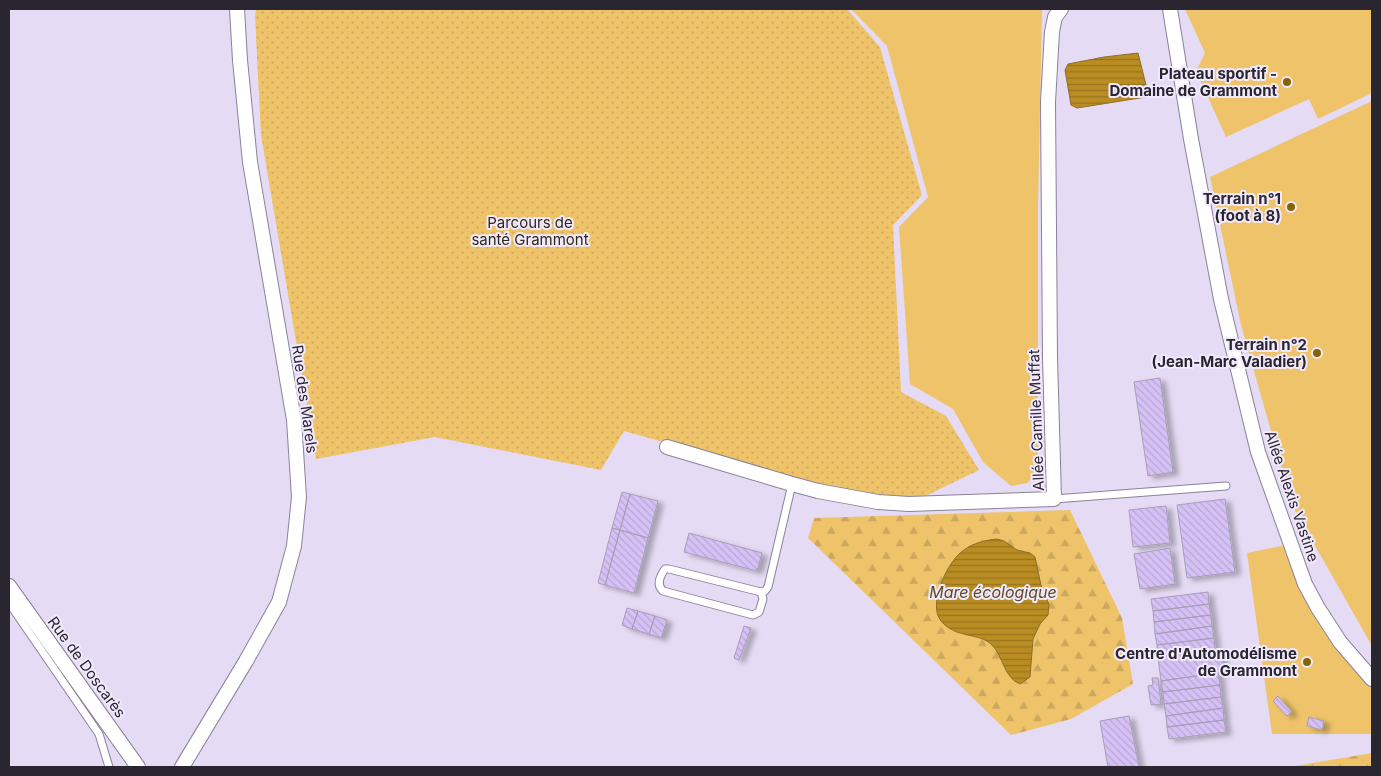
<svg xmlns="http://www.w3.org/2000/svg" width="1381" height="776" viewBox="0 0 1381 776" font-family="Inter,sans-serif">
<defs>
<pattern id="forest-firs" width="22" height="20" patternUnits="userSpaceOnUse" patternTransform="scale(1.25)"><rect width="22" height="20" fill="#eec36a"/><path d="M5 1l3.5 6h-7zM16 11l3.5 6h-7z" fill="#cca75c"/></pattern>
<pattern id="park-dots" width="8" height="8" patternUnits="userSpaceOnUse" patternTransform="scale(1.25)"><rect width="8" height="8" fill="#eec36a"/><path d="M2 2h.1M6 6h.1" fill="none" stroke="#cca75c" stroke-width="1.8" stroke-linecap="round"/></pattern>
<pattern id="water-rules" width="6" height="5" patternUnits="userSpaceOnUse" patternTransform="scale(1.25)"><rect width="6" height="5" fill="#ba8d22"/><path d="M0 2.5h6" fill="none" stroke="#97731e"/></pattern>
<pattern id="building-back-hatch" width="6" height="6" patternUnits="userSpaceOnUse" patternTransform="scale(1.25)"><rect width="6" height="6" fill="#d6c1f6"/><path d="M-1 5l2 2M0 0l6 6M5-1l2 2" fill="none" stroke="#b8a6d3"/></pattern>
<filter id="shadow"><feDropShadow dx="5.5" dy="3" stdDeviation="2.5" flood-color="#0004"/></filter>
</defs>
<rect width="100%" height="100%" fill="#e5dbf4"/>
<path fill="#eec36a" d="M851,9H1042L1038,208V472L1027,483L1011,486L983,462L953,409L910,384L899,227L928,197L887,46Z
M1185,9H1372V93L1318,119L1309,99L1226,137L1196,71L1205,53Z
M1372,101V646L1292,505L1241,325L1210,177Z
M1286,545L1331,637L1372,687V734H1272L1247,553Z"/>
<path fill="url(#forest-firs)" d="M1070,510L1122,618L1133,684L1071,719L1011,735L808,538L814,518Z
M1372,753V767H1289Z"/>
<path fill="url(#park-dots)" d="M256,9H847L880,47L922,195L893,225L901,392L946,416L979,470L909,504L878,502L624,431L601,470L435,437L316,459L261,135L255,16Z"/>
<path fill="url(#water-rules)" stroke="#8f6e26" d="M1138,53L1148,93L1146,97L1077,108L1071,105L1065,70L1068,64L1104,57Z
M997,539L1004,541L1017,550L1030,553L1035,557L1042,590L1049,604L1048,615L1040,624L1033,639L1030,677L1020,684C1004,678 1003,656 992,645C979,632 956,639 941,621C927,604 948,560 964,550C973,543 986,540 997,539Z"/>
<path fill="url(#building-back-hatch)" stroke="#a79eb6" filter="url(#shadow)" d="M1160,378L1173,472L1148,476L1134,382Z
M622,492L630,494L620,530L612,528Z
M630,494L658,501L648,538L620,530Z
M1225,499L1235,572L1187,578L1177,505Z
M1166,506L1170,543L1133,547L1129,510Z
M612,528L620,530L605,585L598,583Z
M620,530L648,538L634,593L605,585Z
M689,533L762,553L757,571L684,552Z
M1170,548L1175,584L1140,589L1134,554Z
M1208,592L1209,604L1153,611L1151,599Z
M1209,604L1211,615L1154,622L1153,611Z
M627,608L638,611L632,629L622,625Z
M638,611L655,616L649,634L632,629Z
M1211,615L1212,626L1155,634L1154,622Z
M655,616L667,620L661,638L649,634Z
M744,626L751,628L739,660L734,658Z
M1212,626L1214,638L1157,645L1155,634Z
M1214,638L1215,649L1158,657L1157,645Z
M1221,649L1223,672L1161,681L1158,657Z
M1218,673L1220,685L1163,692L1161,681Z
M1152,678H1158L1161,704L1151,705L1148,686L1153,685Z
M1220,685L1221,697L1164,704L1163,692Z
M1278,696L1292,712L1287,716L1273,701Z
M1221,697L1223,708L1166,716L1164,704Z
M1223,708L1224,720L1167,727L1166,716Z
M1129,716L1139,767H1108L1100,721Z
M1309,717L1324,721L1322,730L1307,726Z
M1224,720L1226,732L1169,739L1167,727Z"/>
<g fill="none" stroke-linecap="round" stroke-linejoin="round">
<g stroke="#8b8298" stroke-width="9">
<path id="service" d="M1054,499L1226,486
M761,592L763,599L759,612L753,615L663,591C656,585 660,576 665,569H669L761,592L765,591L768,587L792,484
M9,603L99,734L109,767"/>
</g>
<g stroke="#8b8298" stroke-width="16">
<path id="minor" d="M1170,9L1191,139L1221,299L1258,452L1305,584L1318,608L1340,642L1372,679
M667,447L792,484L818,491L878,502L909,504L1054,499L1050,357L1048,102L1052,32L1055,17L1061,9
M9,586L138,767
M182,767L246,661L279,602L294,546L299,497L294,420L250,162L240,60L237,9"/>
</g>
<use href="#service" stroke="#fff" stroke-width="7"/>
<use href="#minor" stroke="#fff" stroke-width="14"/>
</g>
<g fill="#876400" stroke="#f1e9fd" stroke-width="2">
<circle cx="1287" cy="82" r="5"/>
<circle cx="1291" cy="207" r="5"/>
<circle cx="1317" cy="353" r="5"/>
<circle cx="1307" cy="662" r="5"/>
</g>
<g text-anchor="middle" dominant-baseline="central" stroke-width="4" stroke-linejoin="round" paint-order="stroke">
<g font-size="15" font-weight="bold" fill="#2a262f" stroke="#f1e9fd" text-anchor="end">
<text x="1277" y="73">Plateau sportif -<tspan x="1277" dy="17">Domaine de Grammont</tspan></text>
<text x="1281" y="198">Terrain n°1<tspan x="1281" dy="17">(foot à 8)</tspan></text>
<text x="1307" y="344">Terrain n°2<tspan x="1307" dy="17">(Jean-Marc Valadier)</tspan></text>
<text x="1297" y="653">Centre d'Automodélisme<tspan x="1297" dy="17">de Grammont</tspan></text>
</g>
<g font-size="15" fill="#312817" stroke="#f1e9fd">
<text x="530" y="222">Parcours de<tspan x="530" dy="17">santé Grammont</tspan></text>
</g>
<g font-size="15" fill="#2a262f" stroke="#f1e9fd">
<text transform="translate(305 399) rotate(82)">Rue des Marels</text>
<text transform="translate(1036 420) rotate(-92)">Allée Camille Muffat</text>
<text transform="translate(1292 496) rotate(71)">Allée Alexis Vastine</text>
<text transform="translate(87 667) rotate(54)">Rue de Doscarès</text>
</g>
<g font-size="16" font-style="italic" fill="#5e4b22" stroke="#f1e9fd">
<text x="993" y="592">Mare écologique</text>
</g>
</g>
<rect width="1381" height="776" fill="none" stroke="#2a262f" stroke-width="20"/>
</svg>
